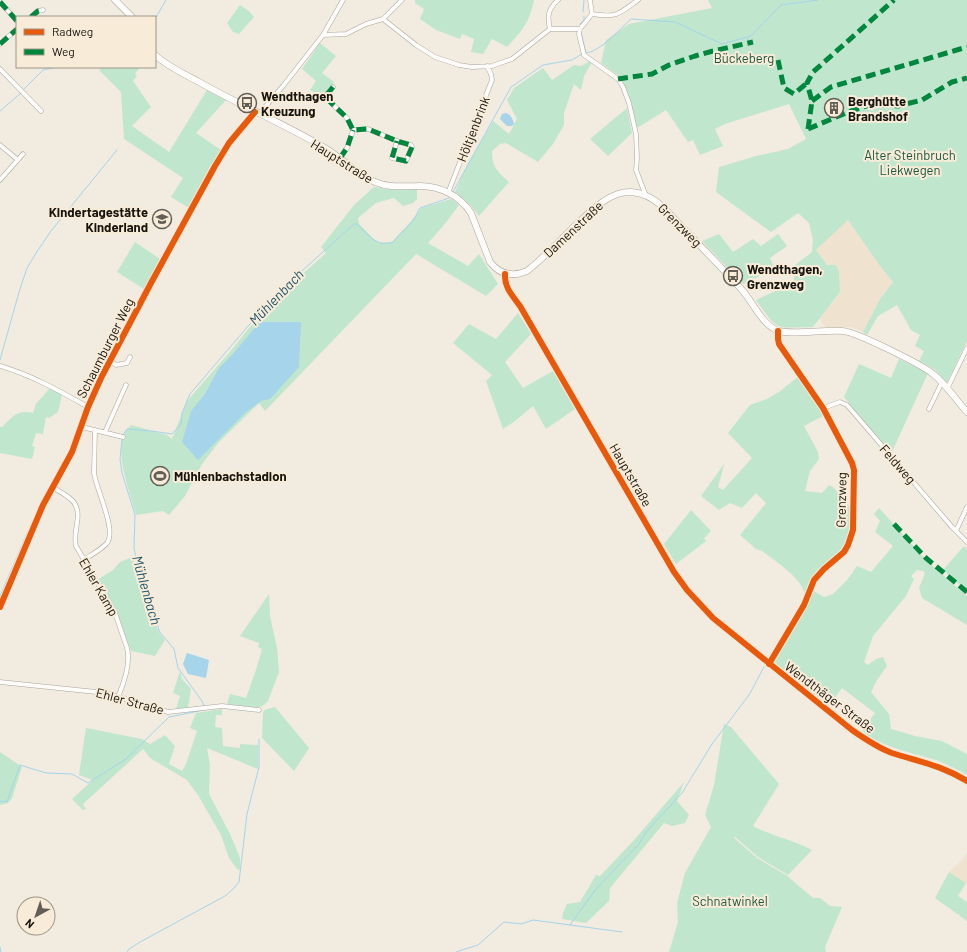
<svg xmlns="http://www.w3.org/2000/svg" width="967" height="952" viewBox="0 0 967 952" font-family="Barlow,sans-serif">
<rect width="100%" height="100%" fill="#f1ebe0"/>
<path fill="#efe3d0" d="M848,219L880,266L893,282L880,299L863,332L852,327H825L819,318L834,301L840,292L839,272L827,265L816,250Z
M967,853V882L966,883L949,872L962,860Z"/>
<path fill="#c1e6ce" d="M415,0H534C529,23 523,30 507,47L492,39L483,54L471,52L474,39L462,34L460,39L436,30L420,19L424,9L415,3Z
M708,0H967V341L947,383L934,369L919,361L924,351L915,346L920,335L911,330L897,305L878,316L867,335L863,332L880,299L893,282L880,266L848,220L816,250L827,265H836L839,272L840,292L813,327C775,328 778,331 756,300L794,282V266L812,252L813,240L809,223L798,213L771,232L716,192L719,167L756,156L788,149L806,139L789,104L725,124L715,129L723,146L700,155L693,140L688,142L666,110L637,128L623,82L619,76L601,63L606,40L629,24L712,8Z
M240,5L249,11L254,17L239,34L233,32L227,23Z
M320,43L336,56L322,73L334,82L322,97L310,90L316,81L302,69Z
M590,61L592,62L584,76L581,90L574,84L564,113V125L553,144L538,162L506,143L500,144L492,151C492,167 497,171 509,182L479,216L471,206L455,192L468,163L493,121L509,134L517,119L507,100L514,88L543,68L552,80L574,65L581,66Z
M103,67H140L135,74L137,76L133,81L151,107L132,126L169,152L207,90L226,100L196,133L221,150L189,208L171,197L183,178L124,139L121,92L99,70Z
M627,108L632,133L608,156L590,139Z
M374,187L395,190L417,189V199L413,203L403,206L394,198L376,203L358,218L359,224L378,243L392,242C402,230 413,221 421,208L451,199L459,205L444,225L428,243L468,266L479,254L498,284L486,296L416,254L265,411L259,403L219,442L202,464L185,496L169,515L163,511L136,515C130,493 114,453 125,432C127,430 129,427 131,425L167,435L172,439L187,401L229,353L266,307L326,253L321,247L354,205Z
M719,234L733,252L753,239L761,246L778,234L787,246L770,258L775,269L743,284L702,241Z
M135,242L160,259L144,289L117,272Z
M518,313L531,334L505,362L523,388L553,371L575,409L546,429L533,406L515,421L503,429L486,381L492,375L453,343L469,324L496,339Z
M899,359L928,373L891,454L844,397L859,364L891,378Z
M799,376L825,415L804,426L818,452L819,459L810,471L805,491L822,493L829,485L833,487L850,507C851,520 851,534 845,546C839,557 829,562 821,570C813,577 809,587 805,596C804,579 775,561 762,551L756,549L740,535L766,503L756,493L742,508L730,503L719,510L701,496L724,464V465L718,487L723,490L752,458L728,433L750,405L767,399L779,392Z
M50,388L62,394L58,412L49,418L46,417L43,434L36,433L32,446L35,447L32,459L0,453V427H2C12,417 17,409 33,413L36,404Z
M879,508L927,561L967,596V625L922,598L919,588L925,573L923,571L917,570L911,576L914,579L906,596L873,636L864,662L868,665L876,659L883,657L887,666L877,680L871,692L889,714L891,729L915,736L942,741L967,754V775C958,770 947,764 936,760C910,752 884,748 862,731L875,713L842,688L829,706L773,663L805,606L812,590L824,597L833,594L847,580L857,566L871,572L893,546L875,532L880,521L874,514Z
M691,510L711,531L704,538L706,541L676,564L664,544Z
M964,546L967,549V591L943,570Z
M130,558L137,564L150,603L158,631L165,640L155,656L131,651L116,611L97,580L113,570L120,562Z
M269,594L270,616L277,648L279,672L268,701L264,705L257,708L228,704L227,703L230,694L246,698L256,670L262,649L258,647L259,643L240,636Z
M180,671L182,679L191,689L188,708L176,709L180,696L173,693Z
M275,707L309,748L294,771L262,738L263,713L264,710Z
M222,709V715H216L215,727L222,728L223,746L240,748V744L258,745V769L207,748L210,765L209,794L230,834L240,858V870L237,869L229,858L221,835L198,795L187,780L150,758L143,749L83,804L86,809L83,810L72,799L93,780L79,775L86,728L142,739L150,744L165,735L175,746L169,764L182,771L186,764L197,731L190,728L196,713Z
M724,724L731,727L779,784L753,826C772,836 793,840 812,850L788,875L758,857L735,837L734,838L757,858L786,875L813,898H820L830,906L842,907L825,947L826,952H669L678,922L677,903L685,873L711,827L705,815L714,785Z
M0,752L22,767L12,798L8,803L0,805Z
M684,782L677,801L689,815L685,823L672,826L664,823L610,888L609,901L586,923L562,919L563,913L567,904L580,902L596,875L600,876L634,840Z
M949,872L966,883L958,896L967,902V921L935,898Z"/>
<path fill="#a5d4eb" d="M506,113C510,114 513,119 514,124L512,126H507L500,119L502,114Z
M260,322H301L299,367L270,399L261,401L245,413L198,460L182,442L191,411L205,394L219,368L231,356Z
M187,653L209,660L206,678L188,674L183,664Z"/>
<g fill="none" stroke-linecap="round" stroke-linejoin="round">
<path stroke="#a5d4eb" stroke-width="1" d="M583,12L584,0
M155,19L166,0
M580,24L584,20V16
M581,32L586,53C601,51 620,29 631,19L675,22L722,44L751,36L781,5L818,0
M747,38L751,44
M23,90L43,70L58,67
M0,111L21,93
M453,192L511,87L543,65L572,60L582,54
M0,360L19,292L27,268L38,250L51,231L117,150
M123,435L127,429L152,431L172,434L181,424L182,413L190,394L273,297L354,224H357C367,234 377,248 393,242L413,221L420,208L449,198
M122,439L120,459L122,473L135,515L134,548L136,558L151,602L156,615L159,631L174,649L178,668L202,701L204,706
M0,596L28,531
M0,801L7,802L20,765L46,773L72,774L88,783L126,759L169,717L204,710
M570,925L596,889L639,844L646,832L682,793L712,744L749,695L764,667
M0,947L1,952
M127,952L129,949L140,942L225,896L233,889L239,882L247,814L259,767V739
M456,952L478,945L504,922L521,924L533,920L622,932"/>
<g stroke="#aaa59c" stroke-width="5">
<path id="street" d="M590,0L592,14
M0,2L17,21
M31,17L38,11L43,10
M383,19L402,0
M550,29C547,16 548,9 558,0
M580,29L579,34L584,55L618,79L623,87L629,103L636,134L637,158L636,170L646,196
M323,35L346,34L366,24L383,19L416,45L435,57L459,65L472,67L492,66L512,59L550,29H580L592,14C617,18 619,14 638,0
M0,44L17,29
M0,69L41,111
M333,87L325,97L347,118L353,130L368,129L397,141L411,145L412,147L406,161L392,158L397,141
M259,114L283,86L323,35L343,0
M0,145L18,160
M340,158L347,148L353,130
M0,180L23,154
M448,193L492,80L491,74L487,66
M110,361L116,365L127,363L130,357
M0,366C31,375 60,391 88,407
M947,389L967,348
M823,408L840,402L847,405L952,527L967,542
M929,409L942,382
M82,427L123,437
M105,432L126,385
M52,487C69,497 81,501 77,523C76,531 74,538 76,546L115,613L127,648C131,663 124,683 118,697
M956,531L967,507
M83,560C91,555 101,550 107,543C117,530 96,489 94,473L95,430
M769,664L804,605L814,580L824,569L844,552L848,545L853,530L854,470L852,463L823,408L779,344L778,339V331
M0,682L106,693L168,712L222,706L259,710"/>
</g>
<g stroke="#aaa59c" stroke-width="7">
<path id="secondary" d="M115,0L132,17
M155,55C167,66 184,74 199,82C240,105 284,124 325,148C342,158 357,174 375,182C389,188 402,186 417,186C439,185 459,195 471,213L490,262C500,275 513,277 527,271C545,257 561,239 578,223C605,197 629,177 663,207C689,235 717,262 743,291C753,303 761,322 776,330C789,336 826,329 843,331C856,332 921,364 933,374C946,384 956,400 967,412
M505,274C504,287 512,295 520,306L674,572L687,590L713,618L852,730C865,739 878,748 892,753C920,762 941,765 967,781
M0,607L43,505L72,452L88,407L102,376L151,283L215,166L229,143L255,112"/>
</g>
<use href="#street" stroke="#fdfcfa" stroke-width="4"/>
<use href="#secondary" stroke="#fdfcfa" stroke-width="6"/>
<path stroke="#00873e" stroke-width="5" stroke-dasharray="10 5" stroke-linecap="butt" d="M0,2L17,21
M31,17L38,11L43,10
M0,44L17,29
M778,60L784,88L794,94L807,83
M618,79L652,74L669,65L695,56L713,51L753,42
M333,87L325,97L347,118L353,130L368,129L397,141L411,145L412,147L406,161L392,158L397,141
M812,101L831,87L967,47
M808,129L848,112L872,104L898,106L922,100L952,82L967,78
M808,129L812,101L807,83L813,72L894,0
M340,158L347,148L353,130
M894,524L926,558L967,592"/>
<g stroke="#f8ecd9" stroke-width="8">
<path id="cycleway" d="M505,274C504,287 512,295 520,306L674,572L687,590L713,618L852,730C865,739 878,748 892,753C920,762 941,765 967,781
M0,607L43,505L72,452L88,407L102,376L151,283L215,166L229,143L255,112
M769,664L804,605L814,580L824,569L844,552L848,545L853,530L854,470L852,463L823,408L779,344L778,339V331"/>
</g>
<use href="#cycleway" stroke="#e8590c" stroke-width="6"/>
</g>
<defs>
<g id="bus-ring" transform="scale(1)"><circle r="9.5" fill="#f8ecd9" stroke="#635f57" stroke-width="1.5"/><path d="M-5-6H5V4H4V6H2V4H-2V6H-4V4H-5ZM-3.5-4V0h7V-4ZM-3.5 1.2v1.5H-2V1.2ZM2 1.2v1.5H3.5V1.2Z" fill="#635f57"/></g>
<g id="building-ring" transform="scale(1)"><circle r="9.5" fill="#f8ecd9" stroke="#635f57" stroke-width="1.5"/><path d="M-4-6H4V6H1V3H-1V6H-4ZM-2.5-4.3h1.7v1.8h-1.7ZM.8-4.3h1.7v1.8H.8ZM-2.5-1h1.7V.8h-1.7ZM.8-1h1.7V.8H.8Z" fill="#635f57"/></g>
<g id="school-ring" transform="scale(1)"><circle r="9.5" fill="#f8ecd9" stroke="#635f57" stroke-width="1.5"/><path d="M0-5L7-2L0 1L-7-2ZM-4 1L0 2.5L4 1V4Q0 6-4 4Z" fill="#635f57"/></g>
<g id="stadium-ring" transform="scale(1)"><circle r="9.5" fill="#f8ecd9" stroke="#635f57" stroke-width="1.5"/><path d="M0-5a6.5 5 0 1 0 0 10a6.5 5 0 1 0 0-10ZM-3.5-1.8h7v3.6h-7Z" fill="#635f57"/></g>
</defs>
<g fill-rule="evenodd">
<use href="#bus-ring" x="247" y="103"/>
<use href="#building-ring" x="834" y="108"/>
<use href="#school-ring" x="162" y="219"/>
<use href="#bus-ring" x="733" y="276"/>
<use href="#stadium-ring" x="160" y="476"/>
</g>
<g text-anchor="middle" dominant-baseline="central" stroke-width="4" stroke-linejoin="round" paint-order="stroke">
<g font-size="13" fill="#1c563f" stroke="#f8ecd9">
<text x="744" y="58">Bückeberg</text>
<text x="910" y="155">Alter Steinbruch<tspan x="910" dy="15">Liekwegen</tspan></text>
<text x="730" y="901">Schnatwinkel</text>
</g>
<g font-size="13" font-weight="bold" fill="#17130d" stroke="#f8ecd9" text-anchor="start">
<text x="261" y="96">Wendthagen<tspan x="261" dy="15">Kreuzung</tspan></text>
<text x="848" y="101">Berghütte<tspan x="848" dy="15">Brandshof</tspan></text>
<text x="148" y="212" text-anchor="end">Kindertagestätte<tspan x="148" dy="15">Kinderland</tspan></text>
<text x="747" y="269">Wendthagen,<tspan x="747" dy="15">Grenzweg</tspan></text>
<text x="174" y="476">Mühlenbachstadion</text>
</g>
<g font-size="13" fill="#17130d" stroke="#f8ecd9">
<text transform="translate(473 129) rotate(-69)">Höltjenbrink</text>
<text transform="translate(342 161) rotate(32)">Hauptstraße</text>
<text transform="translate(680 225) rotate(45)">Grenzweg</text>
<text transform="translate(573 229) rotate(-43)">Damenstraße</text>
<text transform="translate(105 348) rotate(-63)">Schaumburger Weg</text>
<text transform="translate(898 464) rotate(49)">Feldweg</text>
<text transform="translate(631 475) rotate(60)">Hauptstraße</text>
<text transform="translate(841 500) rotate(-89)">Grenzweg</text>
<text transform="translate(99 587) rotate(60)">Ehler Kamp</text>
<text transform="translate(830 697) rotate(37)">Wendthäger Straße</text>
<text transform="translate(130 701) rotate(15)">Ehler Straße</text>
</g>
<g font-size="14" font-style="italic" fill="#1a516b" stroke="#f8ecd9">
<text transform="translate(276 297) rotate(-46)">Mühlenbach</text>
<text transform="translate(147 590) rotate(74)">Mühlenbach</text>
</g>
</g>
<rect x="16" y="16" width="140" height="52" fill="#f8ecd9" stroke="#9e9587"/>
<rect x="24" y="29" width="20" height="6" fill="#e8590c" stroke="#9e9587"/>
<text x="52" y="36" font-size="12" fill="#17130d">Radweg</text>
<rect x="24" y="49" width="20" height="6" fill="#00873e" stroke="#9e9587"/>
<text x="52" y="56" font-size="12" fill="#17130d">Weg</text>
<g transform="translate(36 916) rotate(220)"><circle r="19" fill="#f8ecd9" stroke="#9e9587"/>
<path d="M0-3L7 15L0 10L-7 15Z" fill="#635f57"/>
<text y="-6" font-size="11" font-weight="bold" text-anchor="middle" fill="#17130d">N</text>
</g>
</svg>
